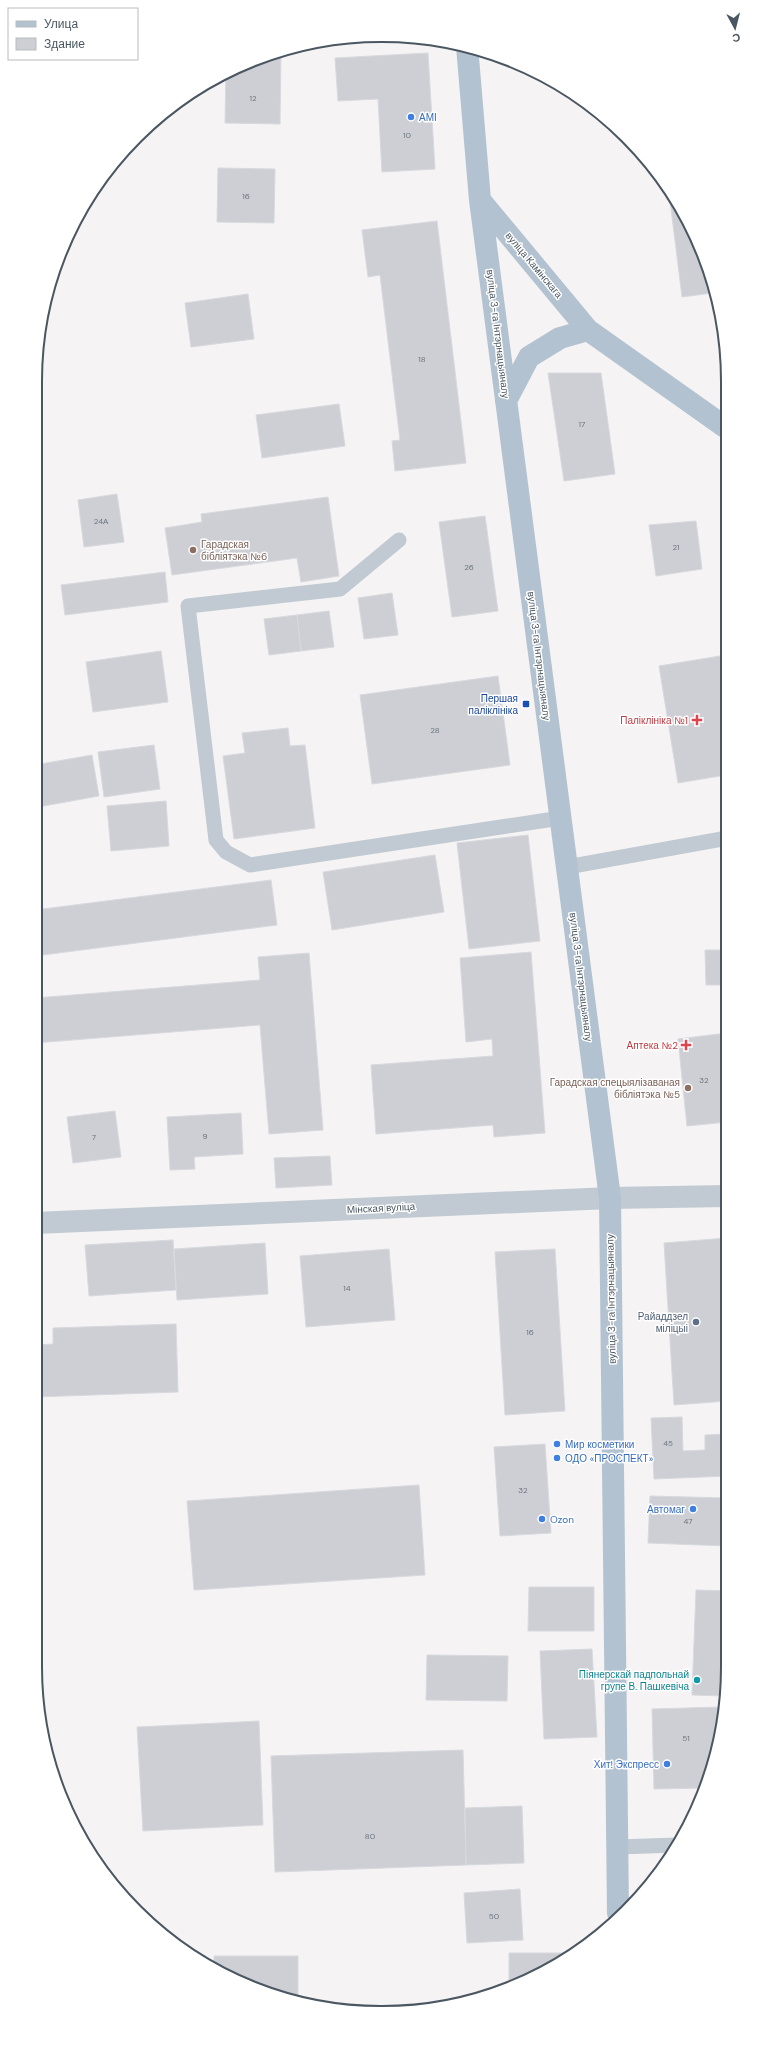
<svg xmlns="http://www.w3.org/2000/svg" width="763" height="2048" viewBox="0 0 763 2048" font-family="'DM Sans',sans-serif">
<rect width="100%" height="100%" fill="#f5f3f3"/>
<path fill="#cdcfd5" stroke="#d7d9de" d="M281,51L280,124L225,123L226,73L270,53Z
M428,53L435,169L382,172L378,99L338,101L335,58Z
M218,168L275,169L274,223L217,222Z
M669,193L692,228L712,293L682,297Z
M437,221L466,463L395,471L392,441L400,440L380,275L368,277L362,230Z
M248,294L254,339L191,347L185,303Z
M548,373H601L615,474L564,481Z
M339,404L345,446L262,458L256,415Z
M117,494L124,542L84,547L78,500Z
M328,497L339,576L301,582L297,558L172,575L165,528L202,522L201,514Z
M485,516L498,611L452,617L439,522Z
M696,521L702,569L656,576L649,525Z
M165,572L168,602L65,615L61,585Z
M392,593L398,635L364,639L358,598Z
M329,611L334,647L301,651L297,615Z
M297,615L301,651L269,655L264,619Z
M161,651L168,702L93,712L86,662Z
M726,655V775L678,783L659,666Z
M498,676L510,765L372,784L360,695Z
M288,728L290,746L305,745L315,828L234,839L223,756L245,753L242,733Z
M154,745L160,789L104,797L98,752Z
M92,755L99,796L38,807L35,791V765Z
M166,801L169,846L111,851L107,806Z
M528,835L540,941L469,949L457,843Z
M435,855L444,912L332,930L323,872Z
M271,880L277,925L35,956V910Z
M705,950H726V985H706Z
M531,952L545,1133L494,1137L493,1125L376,1134L371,1065L493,1056L492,1039L466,1042L460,958Z
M309,953L323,1130L269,1134L260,1025L35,1043V998L260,980L258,957Z
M727,1033V1122L687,1126L678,1039Z
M115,1111L121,1157L73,1163L67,1117Z
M241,1113L243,1154L194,1157L195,1169L170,1170L167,1117Z
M330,1156L332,1185L276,1188L274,1158Z
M727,1238V1278H721L727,1365V1401L674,1405L664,1243Z
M173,1240L176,1290L89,1296L85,1245Z
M265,1243L268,1294L177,1300L174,1249Z
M389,1249L395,1320L306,1327L300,1256Z
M555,1249L565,1411L505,1415L495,1252Z
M176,1324L178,1392L35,1397V1345L53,1344V1328Z
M682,1417L683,1451L705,1450V1435L727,1434L728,1476L654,1479L651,1418Z
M545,1444L551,1533L500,1536L494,1447Z
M419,1485L425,1575L194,1590L187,1501Z
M650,1496L728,1498V1546L648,1543Z
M529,1587H594V1631H528Z
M696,1590L728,1591V1666L724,1696L692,1695Z
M592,1649L597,1737L544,1739L540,1651Z
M427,1655L508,1656L507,1701L426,1700Z
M721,1707V1719L716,1756L704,1788L654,1789L652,1709Z
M259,1721L263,1825L143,1831L137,1727Z
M463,1750L466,1865L275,1872L271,1756Z
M522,1806L524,1863L466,1865L465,1808Z
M520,1889L523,1940L467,1943L464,1893Z
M509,1953H575L509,1988Z
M214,1956H298V2001L270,1995L214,1969Z"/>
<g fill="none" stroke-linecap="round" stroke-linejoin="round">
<path stroke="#c1cad2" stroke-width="15" d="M399,540L340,589L188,606L216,840L226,852L250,865L561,818
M567,867L722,839
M618,1847L677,1845"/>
<path stroke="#c1cad2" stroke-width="22" d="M35,1223L610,1198L727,1196"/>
<path stroke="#b3c2d1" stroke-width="22" d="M467,46L480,200L610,1198L618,1913
M480,200L588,330L725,427
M506,401L529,357L560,338L588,330"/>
</g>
<g fill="#3f7fe0" stroke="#fff" stroke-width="1.5">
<circle cx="411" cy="117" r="4"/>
<circle cx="557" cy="1444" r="4"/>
<circle cx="557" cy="1458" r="4"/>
<circle cx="693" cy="1509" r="4"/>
<circle cx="542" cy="1519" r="4"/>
<circle cx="667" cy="1764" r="4"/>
</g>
<g fill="#8d6e63" stroke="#fff" stroke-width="1.5">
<circle cx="193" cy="550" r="4"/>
<circle cx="688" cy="1088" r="4"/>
</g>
<rect fill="#1a4fb4" stroke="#fff" stroke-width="1.5" x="522" y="700" width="8" height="8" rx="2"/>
<g fill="#e0444e" stroke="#fff" stroke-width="1.5">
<path d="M695 714h4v4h4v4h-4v4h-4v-4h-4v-4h4z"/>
<path d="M684 1039h4v4h4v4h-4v4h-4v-4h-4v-4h4z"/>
</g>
<circle fill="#5c6f8a" stroke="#fff" stroke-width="1.5" cx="696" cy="1322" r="4"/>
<circle fill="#0f9aa8" stroke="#fff" stroke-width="1.5" cx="697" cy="1680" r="4"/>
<g text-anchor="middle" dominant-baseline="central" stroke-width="3" stroke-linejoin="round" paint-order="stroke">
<g font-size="8" fill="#6b747e">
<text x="253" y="98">12</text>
<text x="407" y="135">10</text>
<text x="246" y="196">16</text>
<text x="422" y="359">18</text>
<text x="582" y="424">17</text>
<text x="101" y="521">24А</text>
<text x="676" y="547">21</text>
<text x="469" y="567">26</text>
<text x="435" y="730">28</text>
<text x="704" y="1080">32</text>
<text x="205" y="1136">9</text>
<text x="94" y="1137">7</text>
<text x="347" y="1288">14</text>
<text x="530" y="1332">16</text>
<text x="668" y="1443">45</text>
<text x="523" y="1490">32</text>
<text x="688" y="1521">47</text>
<text x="686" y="1738">51</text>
<text x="370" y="1836">80</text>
<text x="494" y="1916">50</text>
</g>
<g font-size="10" fill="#366cbe" stroke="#fff" text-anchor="start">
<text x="419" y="117">АМІ</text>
<text x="565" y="1444">Мир косметики</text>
<text x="565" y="1458">ОДО «ПРОСПЕКТ»</text>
<text x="685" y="1509" text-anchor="end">Автомаг</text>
<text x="550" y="1519">Ozon</text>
<text x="659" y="1764" text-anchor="end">Хит! Экспресс</text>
</g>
<g font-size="10" fill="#4a5661" stroke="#fff">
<text transform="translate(534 265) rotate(50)">вуліца Камінскага</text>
<text transform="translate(498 334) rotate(83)">вуліца 3-га Інтэрнацыяналу</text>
<text transform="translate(539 656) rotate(83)">вуліца 3-га Інтэрнацыяналу</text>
<text transform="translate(581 977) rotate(83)">вуліца 3-га Інтэрнацыяналу</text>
<text transform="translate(381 1208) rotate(-3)">Мінская вуліца</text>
<text transform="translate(611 1299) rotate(-91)">вуліца 3-га Інтэрнацыяналу</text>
</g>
<g font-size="10" fill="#785e54" stroke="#fff" text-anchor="start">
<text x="201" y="544">Гарадская<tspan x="201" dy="12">бібліятэка №6</tspan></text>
<text x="680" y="1082" text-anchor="end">Гарадская спецыялізаваная<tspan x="680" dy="12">бібліятэка №5</tspan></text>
</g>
<g font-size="10" fill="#164399" stroke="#fff" text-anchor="end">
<text x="518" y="698">Першая<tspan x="518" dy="12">паліклініка</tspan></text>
</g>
<g font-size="10" fill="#be3a42" stroke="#fff" text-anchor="end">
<text x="688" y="720">Паліклініка №1</text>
<text x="678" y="1045">Аптека №2</text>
</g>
<g font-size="10" fill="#4e5e75" stroke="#fff" text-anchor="end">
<text x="688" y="1316">Райаддзел<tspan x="688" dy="12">міліцыі</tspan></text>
</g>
<g font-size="10" fill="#0d838f" stroke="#fff" text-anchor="end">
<text x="689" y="1674">Піянерскай падпольнай<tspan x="689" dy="12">групе В. Пашкевіча</tspan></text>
</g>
</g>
<path d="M0 0H763V2048H0ZM381 42H382A339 339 0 0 1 721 381V1667A339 339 0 0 1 382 2006H381A339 339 0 0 1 42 1667V381A339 339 0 0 1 381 42Z" fill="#fff" fill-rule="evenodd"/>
<path fill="none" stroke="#4a5661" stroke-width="2" d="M381 42H382A339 339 0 0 1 721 381V1667A339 339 0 0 1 382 2006H381A339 339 0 0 1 42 1667V381A339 339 0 0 1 381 42Z"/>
<rect x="8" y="8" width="130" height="52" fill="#ffffff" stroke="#b7bbc0"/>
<rect x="16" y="21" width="20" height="6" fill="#b3c2d1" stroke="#b7bbc0"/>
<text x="44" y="28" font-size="12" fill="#4a5661">Улица</text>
<rect x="16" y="38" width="20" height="12" fill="#cdcfd5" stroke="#b7bbc0"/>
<text x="44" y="48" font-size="12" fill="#4a5661">Здание</text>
<g transform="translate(735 28) rotate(173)" stroke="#ffffff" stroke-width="3" paint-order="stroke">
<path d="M0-3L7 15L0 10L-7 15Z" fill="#4a5661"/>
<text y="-6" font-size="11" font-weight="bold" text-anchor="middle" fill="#4a5661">С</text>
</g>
</svg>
